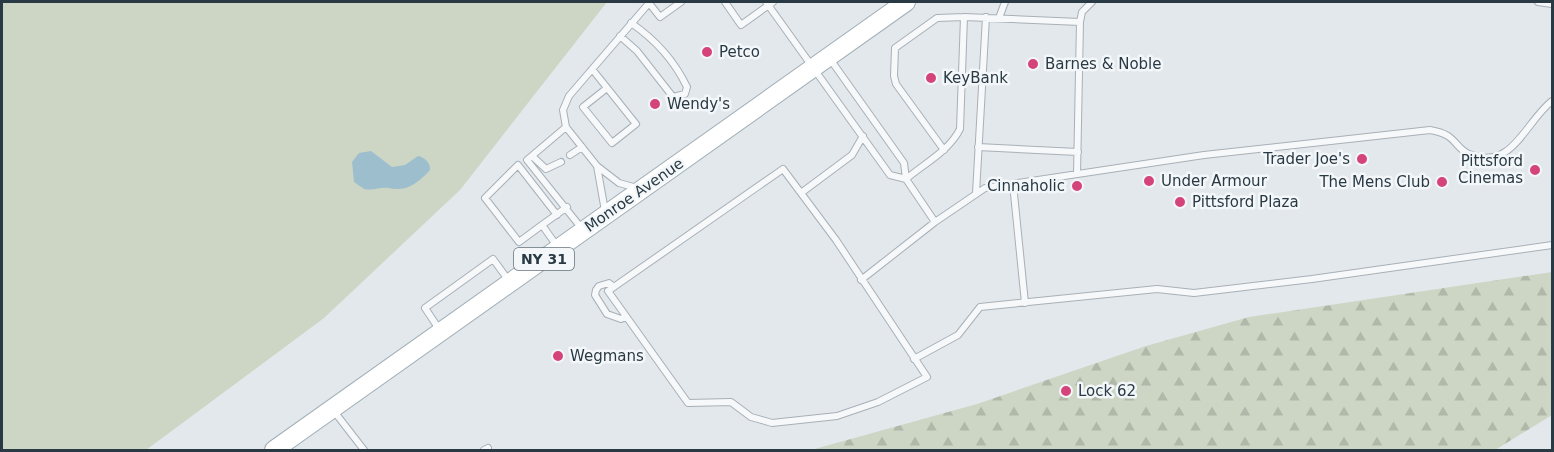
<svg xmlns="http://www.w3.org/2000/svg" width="1554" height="452" viewBox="0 0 1554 452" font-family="'DejaVu Sans',sans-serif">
<defs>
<pattern id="forest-firs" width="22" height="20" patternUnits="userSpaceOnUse" patternTransform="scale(1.5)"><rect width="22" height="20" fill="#cdd6c4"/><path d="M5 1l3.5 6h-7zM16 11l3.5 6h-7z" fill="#b0b8aa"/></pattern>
</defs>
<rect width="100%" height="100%" fill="#e3e8ec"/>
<path fill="#cdd6c4" d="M2,2H607L460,190L324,318L146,450H2Z"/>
<path fill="url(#forest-firs)" d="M1552,272V415L1495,450H811L977,404L1146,346L1249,317Z"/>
<path fill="#9dbfcd" d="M371,151L392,167L405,165L418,156C424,157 431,163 430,170C417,184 407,192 388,188C381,187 373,191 364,189L354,182L352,162L359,153Z"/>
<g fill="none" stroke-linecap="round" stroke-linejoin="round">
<g stroke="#a8b0b7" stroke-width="8">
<path id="service" d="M725,2L741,25L773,2
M766,2L890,175L906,179
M1538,2L1552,4
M649,3L660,17L681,2
M964,17L1080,22
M999,18L1005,2
M620,36L637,51L673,97L685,94L687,87C674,60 656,40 631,23
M830,59L904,163L906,179L935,222
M592,69L636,124L612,143L583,107L607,88
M566,127L563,110L569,96L650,2
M978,147L1078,152
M570,155L582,147
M532,156L546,169L561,162
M783,169L836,240L927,377L878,402L837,416L809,419L772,423L751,417L731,402L688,403L608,291Z
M1077,174L1080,22L1082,12L1092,2
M906,179C925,163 949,151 960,129L964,17L937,18L895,48L894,76L896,84L944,150
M1013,184L1025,303
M801,193L852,155L863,136
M976,193L986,17
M605,211L597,166L619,183L637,188
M542,225L519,242L485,198L518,165L557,215
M583,230L527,160L566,127L597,166
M557,246L542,225L567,207
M861,280L935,222L985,188L1204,155L1430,130C1436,131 1443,133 1448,136C1456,141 1460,151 1469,154C1512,172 1525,122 1552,101
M614,287L609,283L599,286L596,290L595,295L607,314L621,319L626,316
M439,329L425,308L493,259L509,281
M914,359L958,335L980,307L1157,289L1194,293L1312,279L1552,245
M333,410L364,450
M484,450L488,448"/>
</g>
<g stroke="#a2b0b8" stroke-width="20">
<path id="primary" d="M274,450L906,2"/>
</g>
<use href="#service" stroke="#f6f8fa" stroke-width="6"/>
<use href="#primary" stroke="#fff" stroke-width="18"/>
</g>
<g fill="#d4447b" stroke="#f3f7f9" stroke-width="2">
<circle cx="707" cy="52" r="6"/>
<circle cx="1033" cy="64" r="6"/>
<circle cx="931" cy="78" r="6"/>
<circle cx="655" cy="104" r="6"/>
<circle cx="1362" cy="159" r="6"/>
<circle cx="1535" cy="170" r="6"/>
<circle cx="1149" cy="181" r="6"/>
<circle cx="1442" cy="182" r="6"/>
<circle cx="1077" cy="186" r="6"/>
<circle cx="1180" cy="202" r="6"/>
<circle cx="558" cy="356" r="6"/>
<circle cx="1066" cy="391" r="6"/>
</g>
<g text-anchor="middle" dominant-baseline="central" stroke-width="5" stroke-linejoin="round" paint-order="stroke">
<rect fill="#f3f7f9" stroke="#66737b" stroke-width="1.5" x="514" y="248" width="60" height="22" rx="4.5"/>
<g font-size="14" font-weight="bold" fill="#2a3a45">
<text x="544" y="259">NY 31</text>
</g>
<g font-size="15" fill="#2a3a45" stroke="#f3f7f9" text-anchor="start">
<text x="719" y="52">Petco</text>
<text x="1045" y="64">Barnes &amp; Noble</text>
<text x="943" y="78">KeyBank</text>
<text x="667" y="104">Wendy's</text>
<text x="1350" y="159" text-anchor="end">Trader Joe's</text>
<text x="1523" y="161" text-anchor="end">Pittsford<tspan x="1523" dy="17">Cinemas</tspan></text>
<text x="1161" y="181">Under Armour</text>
<text x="1430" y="182" text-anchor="end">The Mens Club</text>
<text x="1065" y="186" text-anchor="end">Cinnaholic</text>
<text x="1192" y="202">Pittsford Plaza</text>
<text x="570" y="356">Wegmans</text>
<text x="1078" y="391">Lock 62</text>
</g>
<g font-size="15" fill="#2a3a45" stroke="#f3f7f9">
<text transform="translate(634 195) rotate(-35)">Monroe Avenue</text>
</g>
</g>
<rect width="1554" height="452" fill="none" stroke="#2a3a45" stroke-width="6"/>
</svg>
